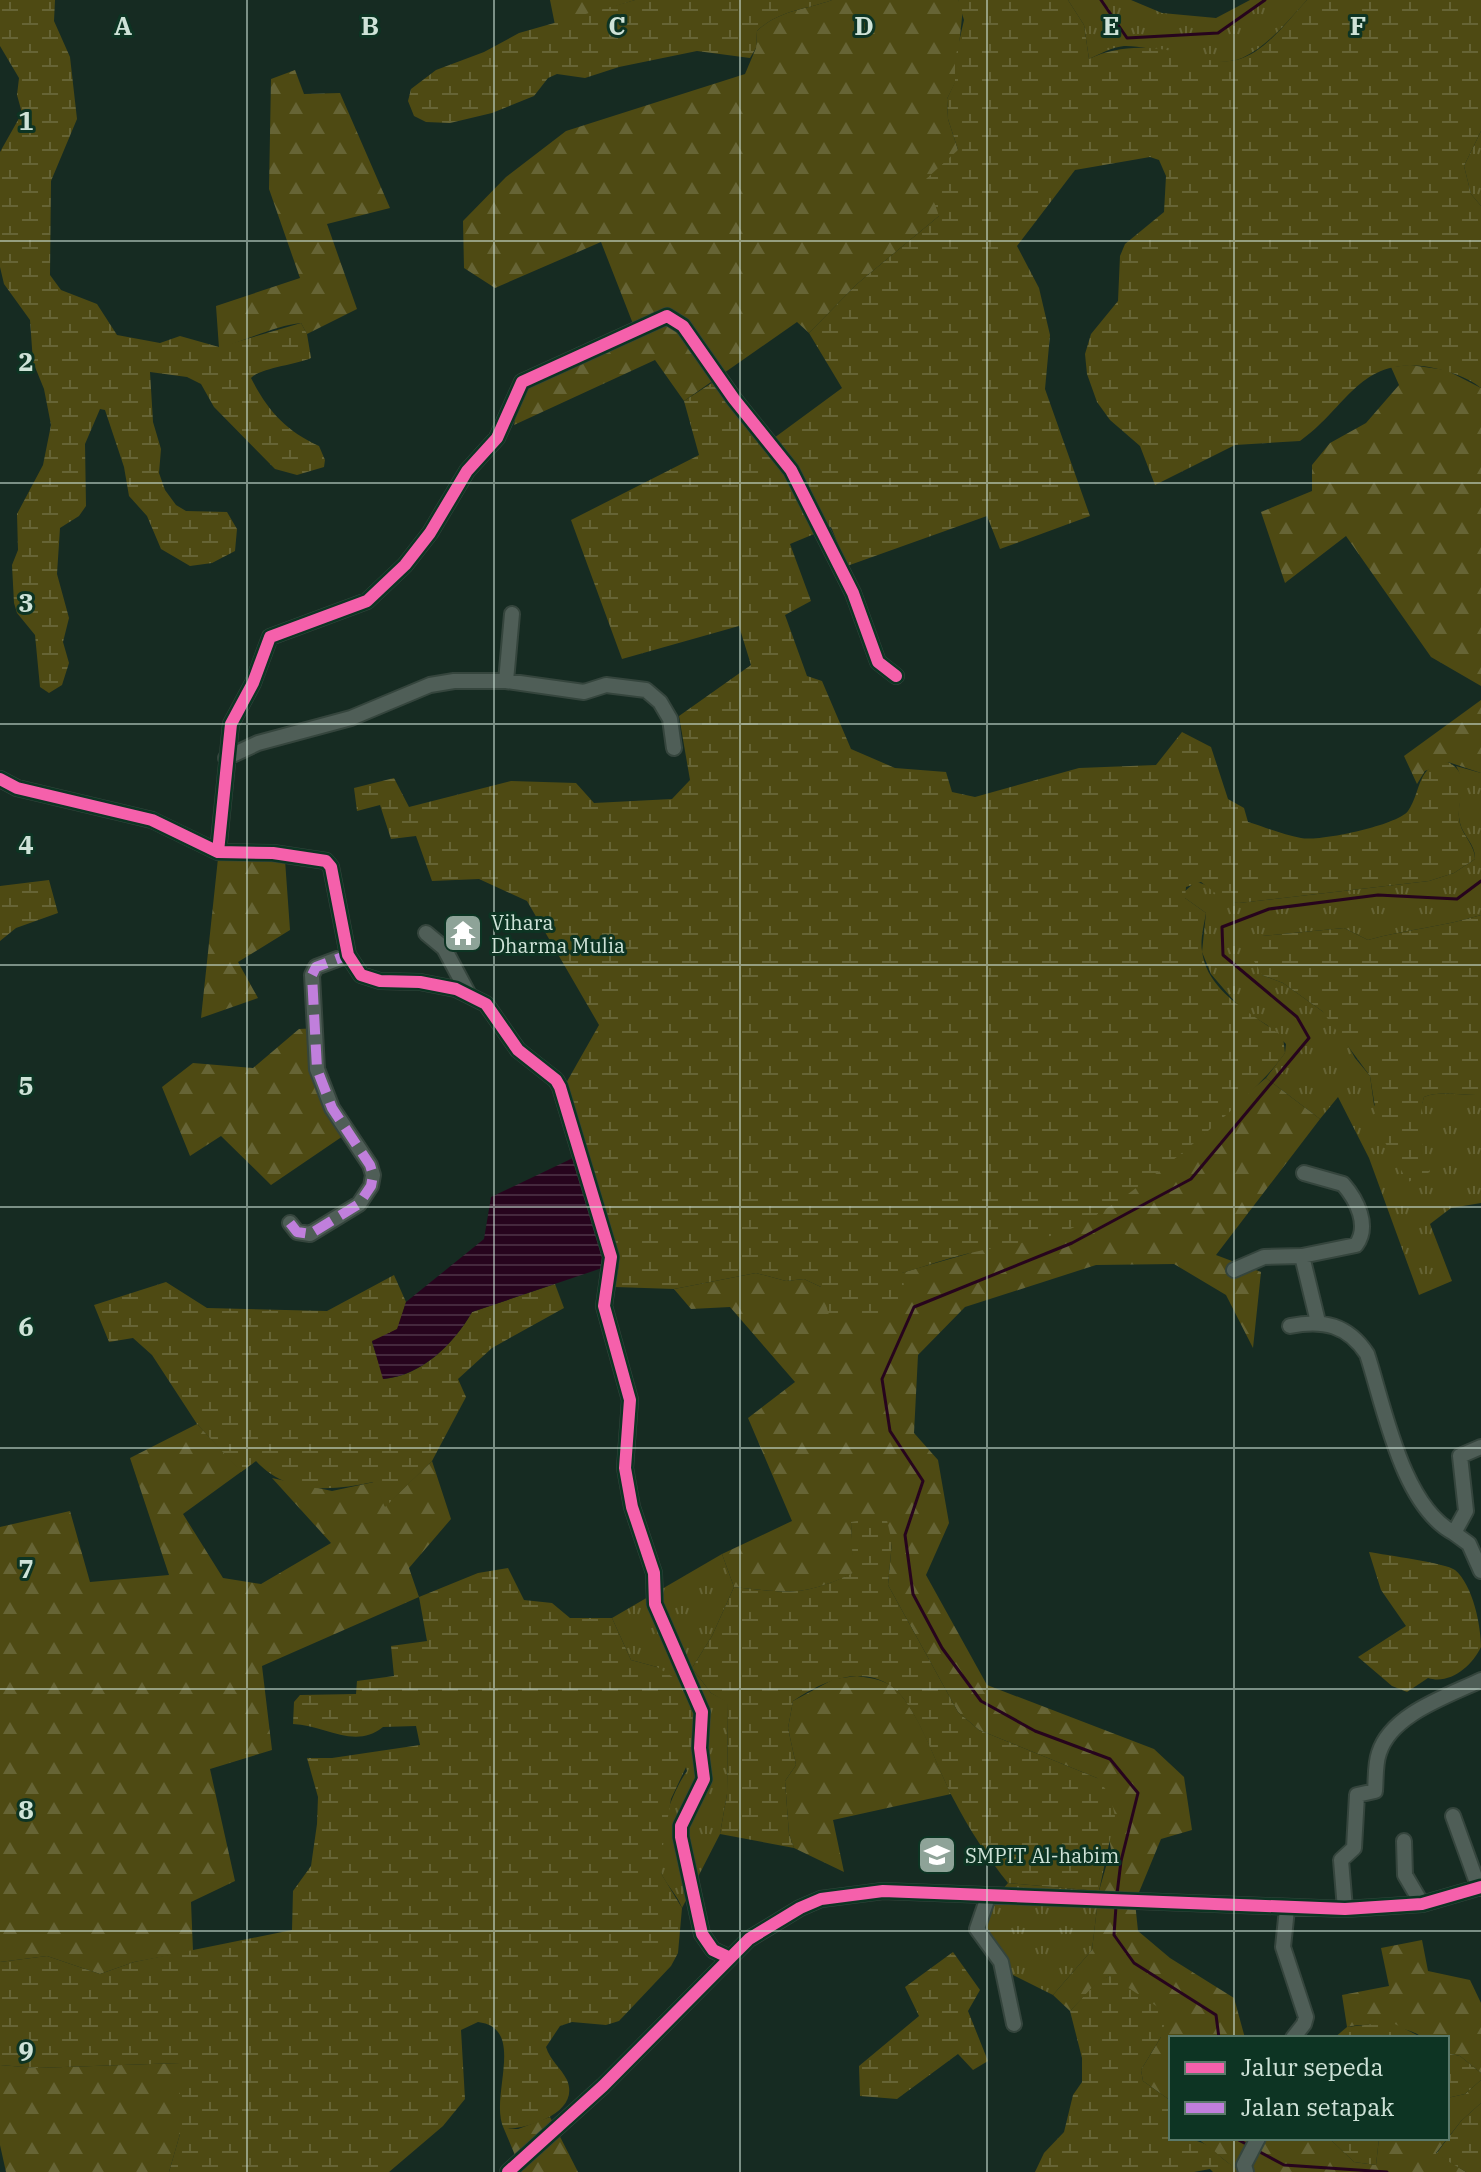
<svg xmlns="http://www.w3.org/2000/svg" width="1481" height="2172" viewBox="0 0 1481 2172" font-family="'IBM Plex Serif',serif">
<defs>
<pattern id="grass-tufts" width="24" height="20" patternUnits="userSpaceOnUse" patternTransform="scale(2)"><rect width="24" height="20" fill="#4e4a13"/><path d="M3 7l-1-3M5 7V3M7 7l1-3M15 17l-1-3M17 17v-4M19 17l1-3" fill="none" stroke="#666435"/></pattern>
<pattern id="forest-firs" width="22" height="20" patternUnits="userSpaceOnUse" patternTransform="scale(2)"><rect width="22" height="20" fill="#4e4a13"/><path d="M5 1l3.5 6h-7zM16 11l3.5 6h-7z" fill="#666435"/></pattern>
<pattern id="wetland-marsh" width="20" height="14" patternUnits="userSpaceOnUse" patternTransform="scale(2)"><rect width="20" height="14" fill="#4e4a13"/><path d="M1 5h8M5 5V1M11 12h8M15 12V8" fill="none" stroke="#666435"/></pattern>
<pattern id="water-rules" width="6" height="5" patternUnits="userSpaceOnUse" patternTransform="scale(2)"><rect width="6" height="5" fill="#27041d"/><path d="M0 2.5h6" fill="none" stroke="#45283d"/></pattern>
</defs>
<rect width="100%" height="100%" fill="#162b22"/>
<path fill="url(#grass-tufts)" d="M1068,0H1131L1162,13L1216,18L1250,0H1307C1288,21 1268,46 1242,58C1210,71 1160,45 1124,46C1112,47 1100,54 1089,59L1084,25Z
M1481,131V206L1471,194L1464,166Z
M1456,766L1481,773V915C1443,927 1406,929 1368,940L1344,928L1262,936V975L1283,983L1322,1011L1337,1026L1355,1058L1370,1076L1374,1105L1421,1151L1419,1114L1424,1097C1440,1090 1462,1096 1481,1095V1203L1451,1208L1430,1224L1452,1281L1419,1295L1369,1158L1338,1097L1320,1119L1266,1078L1285,1053L1286,1044L1267,1025L1241,1009L1211,974L1202,952L1206,913L1185,898L1184,892L1195,882C1212,883 1220,902 1239,903L1429,881L1454,873L1475,859C1476,845 1463,836 1460,823C1455,803 1468,786 1456,766Z
M722,1554L734,1587L712,1636L692,1668L711,1693L728,1702L727,1794L720,1834L682,1908C678,1896 668,1887 662,1875C651,1849 671,1793 687,1771L657,1667L631,1660L612,1618Z
M1008,1883L1099,1891L1092,1950L1053,1995L1009,1973L986,1939L990,1904Z"/>
<path fill="url(#forest-firs)" d="M550,0H635L555,25Z
M832,0H958L963,8L955,83L947,99L948,119L958,150L939,216L857,284L809,333L797,322L684,401L655,360L514,425L521,386L635,329L601,242L495,288L464,268L463,221L506,177L566,131L745,74L756,48L757,31C779,10 805,10 832,0Z
M295,70L304,94L340,93L390,208L327,224L357,309L307,334L301,323C277,325 245,341 219,348L216,306L300,278L269,189L271,79Z
M1410,365L1446,370L1481,388V686L1431,657L1346,536L1285,583L1261,512L1312,491V465L1330,443L1366,423L1399,385L1391,367Z
M1481,700V773L1448,762L1425,771L1417,784L1404,756Z
M219,849L285,860L290,930L238,962L258,998L201,1018Z
M320,1028L316,1078L346,1134L271,1185L221,1136L190,1156L162,1087L193,1063L253,1068L299,1029Z
M1266,1078L1320,1119L1216,1255L1261,1272L1253,1348L1226,1295L1174,1264L1096,1265L965,1307L918,1355L914,1433L938,1460L949,1523L926,1575L987,1685L1154,1749L1184,1777L1192,1830L1161,1839L1135,1902L1138,1931L1170,1958L1234,1998L1245,2038H1171V2101L1143,2081L1141,2070L1161,2037L1110,1976L1099,1981L1070,2011L1053,1995L1092,1950L1099,1891L1111,1849L1097,1778L979,1730L958,1712L888,1585L892,1542L851,1522L854,1573C801,1597 790,1593 734,1587L722,1554L792,1521L748,1418L795,1382L730,1307L691,1309L674,1289L756,1273L786,1281L804,1279L821,1287L901,1273L967,1254L1126,1193Z
M197,1424L241,1471L256,1461L183,1514L223,1578L261,1584L331,1543L272,1478L332,1491L374,1482L385,1506L432,1461L451,1519L409,1568L419,1597L262,1666L272,1750L210,1769L235,1881L191,1902L193,1951L134,1962L100,1974L47,1956L0,1962V1527L70,1511L90,1582L169,1575L130,1458Z
M857,1676C870,1678 882,1679 893,1687C918,1708 936,1764 951,1794L833,1820L844,1872L794,1848L789,1834L785,1781L796,1765L788,1728L793,1701L834,1679Z
M1422,1940L1428,1971L1470,1980L1481,2003V2073L1460,2056L1447,2053V2038H1423C1408,2025 1367,2022 1347,2027L1342,1995L1389,1986L1381,1948Z
M180,2063V2134L169,2172H6L0,2145V2065L36,2068Z
M1481,2080V2103L1461,2121L1436,2153L1466,2172H1245L1232,2166L1197,2138H1329L1354,2162L1376,2165L1379,2138H1447V2098L1465,2094Z
M550,2117L578,2172H522L504,2129H518Z"/>
<path fill="url(#wetland-marsh)" d="M0,0H55L54,21L70,57L77,119L51,181L50,275L61,290L97,304L117,335L160,343L180,336L219,347L301,323L307,334L311,358C295,365 260,368 251,378C268,411 285,430 319,446L325,460L324,467L297,475L275,469L214,407L201,384L187,377L150,372L153,422L161,449L159,473L165,490L176,505L186,511L227,512L237,529L235,551L212,563L190,566L161,549L147,516L129,496L124,467L105,410L100,409L85,444L86,506L79,516L60,528L57,574L69,618L63,642L69,663L62,685L49,693L40,687L35,635L17,613L14,603L12,565L18,550L17,514L43,465L51,425L44,389L33,362L30,320L4,284L0,267V152L22,113L17,95L19,78L0,46Z
M635,0H832C805,10 779,10 757,31L756,48L750,58L697,51L619,67L585,78L557,74L548,78L534,96L492,113L450,123L426,122L414,116L408,101L411,89L436,70L484,52L519,33Z
M958,0H1068L1084,25L1089,59C1122,43 1158,46 1193,56C1207,60 1220,63 1236,60C1264,54 1288,20 1307,0H1481V131L1464,166L1471,194L1481,206V388C1466,376 1448,371 1429,367C1359,356 1348,407 1300,441L1235,445L1155,485L1140,446L1110,420L1097,402L1087,374L1085,354L1091,334L1118,301L1120,256L1125,244L1164,212L1166,176L1159,160L1150,157L1075,170L1017,246L1039,288L1050,335L1045,389L1090,516L1000,549L987,516L847,566L831,527L790,544L811,601L785,615L807,676L822,681L851,749L895,768L946,772L952,792L975,797L1079,768L1156,765L1182,732L1211,747L1228,799L1244,808L1248,822C1265,827 1283,835 1301,838C1319,842 1398,825 1408,811C1422,791 1416,764 1448,762C1475,776 1454,802 1460,824C1464,837 1475,846 1475,859L1454,873L1429,881L1239,903L1227,902L1201,882L1186,887L1185,898L1206,913C1204,925 1200,940 1202,951C1207,993 1254,1014 1283,1037L1285,1053C1254,1099 1120,1209 1068,1230C1035,1243 1001,1245 966,1254C945,1259 923,1267 902,1273L906,1299L885,1317L829,1315L821,1287L804,1279L786,1281L756,1273L674,1289L615,1287L619,1265L565,1085L599,1025L527,901L479,879L432,881L416,836L391,839L380,805L357,811L354,788L394,778L409,807L511,781L576,783L594,803L672,799L690,780L679,716L751,665L739,626L622,659L571,520L699,455L684,401L721,377L774,438L842,388L809,333L857,284L939,216L926,179L958,150L948,119L947,99L955,82V59L964,20Z
M49,880L58,913L16,928L0,941V886Z
M1481,915V1095C1462,1096 1440,1090 1424,1097C1417,1122 1421,1150 1430,1172L1408,1182L1379,1132L1370,1076L1322,1011L1283,983L1262,975L1254,961L1251,942L1262,936L1344,928L1368,940C1406,929 1443,927 1481,915Z
M394,1275L406,1302L398,1329L372,1342L384,1379C421,1376 454,1344 472,1312L555,1284L564,1308L492,1348L458,1379L466,1397L432,1461L385,1507L373,1482C332,1491 287,1495 256,1461L241,1472L197,1424L152,1355L133,1338L109,1342L94,1305L166,1282L207,1308L327,1311Z
M886,1516L892,1542L888,1585L958,1712L979,1730L1097,1778L1110,1795L1115,1816L1099,1891L1008,1883C988,1858 969,1829 954,1800C938,1771 917,1704 891,1686C860,1664 821,1682 793,1701L788,1728L796,1765L785,1781L789,1834L794,1848L720,1834L727,1794L728,1703L711,1693L692,1668L712,1636L734,1587C790,1593 801,1597 853,1573L851,1522Z
M1369,1552C1385,1555 1446,1563 1455,1570C1473,1585 1481,1626 1481,1647C1472,1666 1450,1685 1428,1678L1407,1692L1392,1686L1358,1657L1406,1626L1381,1590Z
M508,1568L524,1600L552,1603L570,1618H612L631,1660L657,1667L679,1681L694,1712L695,1748L671,1799L660,1863L662,1875L682,1908L678,1953L671,1966L619,2021L606,2025L572,2022L560,2026L546,2047C550,2060 561,2068 567,2080C581,2113 527,2129 504,2129C488,2098 528,2028 478,2022L461,2030L465,2099L443,2126L389,2172H169L180,2134V2063L36,2068L0,2065V1962L47,1956L100,1974L134,1962L292,1930L293,1891L311,1866L317,1824L318,1797L307,1758H332L420,1745L416,1726L383,1727C355,1750 324,1725 293,1724L294,1702L300,1695L356,1694L357,1681L394,1676L391,1646L427,1641L419,1597L478,1573Z
M953,1952L980,1990L968,2011L988,2061L973,2070L958,2054L897,2099L860,2096L859,2066L919,2016L905,1987Z
M1110,1976L1161,2009L1166,2018L1161,2037L1141,2070L1143,2081L1171,2101V2138C1219,2138 1209,2157 1245,2172H1213L1210,2169L1194,2172H1035L1044,2153L1064,2132L1073,2095L1082,2082V2058L1070,2011L1099,1980Z
M1391,2022L1423,2038H1334L1347,2027Z
M1447,2053L1460,2056L1481,2073V2080L1465,2094L1447,2098Z
M1481,2103V2172H1466L1436,2154L1461,2121Z
M1329,2138H1379L1376,2165L1354,2162Z"/>
<path fill="url(#water-rules)" d="M575,1157L608,1266L472,1312C454,1344 421,1376 383,1379L372,1341L397,1329L406,1302L484,1239L491,1197Z"/>
<g fill="none" stroke-linecap="round" stroke-linejoin="round">
<path stroke="#27041d" stroke-width="3" d="M1101,0L1127,38L1218,33L1265,0
M1117,1894L1121,1861L1138,1793L1110,1759L1035,1731L981,1701L942,1648L913,1594L905,1535L923,1481L890,1431L882,1379L914,1307L1072,1243L1191,1179L1309,1038L1297,1017L1223,955L1222,927L1269,909L1378,895L1457,899L1481,881
M1116,1906L1114,1935L1134,1963L1216,2015L1219,2038
M1235,2138L1248,2145
M1258,2151L1284,2165L1387,2172"/>
<g stroke="#35453d" stroke-width="18">
<path id="minor" d="M506,681L512,614
M226,758L258,743L351,718L430,685L454,681H506L584,692L606,685L646,690L660,702L670,719L674,748
M0,779L17,788L152,820L218,852L273,853L326,861L331,867L348,955L361,975L380,981L420,982L456,989L486,1004L518,1050L556,1080L560,1087L611,1257L604,1306L630,1400L625,1468L632,1507L654,1573L655,1604L702,1712L700,1748L704,1779L681,1826V1837L702,1934L713,1950L728,1957
M218,852L231,724L253,683L270,637L367,601L405,565L430,533L467,471L497,438L522,382L667,316L683,326L734,399L791,470L853,593L878,662L896,676
M426,933L444,948L469,995
M1304,1173L1343,1184C1357,1200 1370,1226 1356,1245L1302,1256L1318,1322
M290,1223L297,1232L310,1234L359,1204L371,1186L373,1175L370,1165L332,1108L317,1069L312,975L316,967L348,955
M1234,1270L1264,1257L1302,1256
M1290,1326C1323,1319 1348,1325 1367,1354C1384,1406 1402,1506 1454,1533
M1481,1447L1460,1456L1466,1511L1454,1533L1469,1544L1481,1571
M1453,1816L1479,1888
M1404,1841L1405,1875L1422,1904
M988,1897L977,1929L1001,1962L1014,2024
M1287,1909L1283,1947L1306,2017L1304,2024L1293,2038
M1345,1909L1341,1860L1354,1848L1357,1795L1375,1791C1376,1779 1375,1764 1379,1753C1391,1714 1448,1696 1481,1680
M508,2172L603,2086L749,1939L800,1908L821,1899L883,1891L1345,1909L1422,1904L1481,1887
M1246,2172L1244,2165L1258,2138"/>
</g>
<use href="#minor" stroke="#4f5e57" stroke-width="14"/>
<path stroke="#c07fdc" stroke-width="10" stroke-dasharray="20 10" stroke-linecap="butt" d="M290,1223L297,1232L310,1234L359,1204L371,1186L373,1175L370,1165L332,1108L317,1069L312,975L316,967L348,955"/>
<g stroke="#0d3423" stroke-width="17">
<path id="cycleway" d="M0,779L17,788L152,820L218,852L273,853L326,861L331,867L348,955L361,975L380,981L420,982L456,989L486,1004L518,1050L556,1080L560,1087L611,1257L604,1306L630,1400L625,1468L632,1507L654,1573L655,1604L702,1712L700,1748L704,1779L681,1826V1837L702,1934L713,1950L728,1957
M218,852L231,724L253,683L270,637L367,601L405,565L430,533L467,471L497,438L522,382L667,316L683,326L734,399L791,470L853,593L878,662L896,676
M508,2172L603,2086L749,1939L800,1908L821,1899L883,1891L1345,1909L1422,1904L1481,1887"/>
</g>
<use href="#cycleway" stroke="#f560ab" stroke-width="12"/>
</g>
<path fill="none" stroke="#cfe3d8" stroke-width="2" stroke-opacity="0.55" d="M247,0V2172M494,0V2172M740,0V2172M987,0V2172M1234,0V2038M0,241H1481M0,483H1481M0,724H1481M0,965H1481M0,1207H1481M0,1448H1481M0,1689H1481M0,1931H1481M1234,2138V2172"/>
<defs>
<g id="temple-square" transform="scale(2)"><rect x="-9" y="-9" width="18" height="18" rx="4" fill="#8ea398" stroke="#0d3423"/><path d="M0-6L5-2H3V0L6.5 2.5H4V6H1.5V3h-3V6H-4V2.5H-6.5L-3 0V-2H-5Z" fill="#fff"/></g>
<g id="school-square" transform="scale(2)"><rect x="-9" y="-9" width="18" height="18" rx="4" fill="#8ea398" stroke="#0d3423"/><path d="M0-5L7-2L0 1L-7-2ZM-4 1L0 2.5L4 1V4Q0 6-4 4Z" fill="#fff"/></g>
</defs>
<g fill-rule="evenodd">
<use href="#temple-square" x="463" y="933"/>
<use href="#school-square" x="937" y="1855"/>
</g>
<g text-anchor="middle" dominant-baseline="central" stroke-width="6" stroke-linejoin="round" paint-order="stroke">
<g font-size="20" fill="#cfe3d8" stroke="#0d3423" text-anchor="start">
<text x="491" y="922">Vihara<tspan x="491" dy="23">Dharma Mulia</tspan></text>
<text x="965" y="1855">SMPIT Al-habim</text>
</g>
</g>
<g font-size="26" text-anchor="middle" font-weight="bold" fill="#cfe3d8" stroke="#0d3423" stroke-width="6" stroke-linejoin="round" paint-order="stroke">
<text x="123" y="35">A</text>
<text x="370" y="35">B</text>
<text x="617" y="35">C</text>
<text x="864" y="35">D</text>
<text x="1111" y="35">E</text>
<text x="1358" y="35">F</text>
<text x="26" y="130">1</text>
<text x="26" y="371">2</text>
<text x="26" y="612">3</text>
<text x="26" y="854">4</text>
<text x="26" y="1095">5</text>
<text x="26" y="1336">6</text>
<text x="26" y="1578">7</text>
<text x="26" y="1819">8</text>
<text x="26" y="2060">9</text>
</g>
<rect x="1169" y="2036" width="280" height="104" fill="#0d3423" stroke="#5b7a6b" stroke-width="2"/>
<rect x="1185" y="2062" width="40" height="12" fill="#f560ab" stroke="#5b7a6b" stroke-width="2"/>
<text x="1241" y="2076" font-size="24" fill="#cfe3d8">Jalur sepeda</text>
<rect x="1185" y="2102" width="40" height="12" fill="#c07fdc" stroke="#5b7a6b" stroke-width="2"/>
<text x="1241" y="2116" font-size="24" fill="#cfe3d8">Jalan setapak</text>
</svg>
